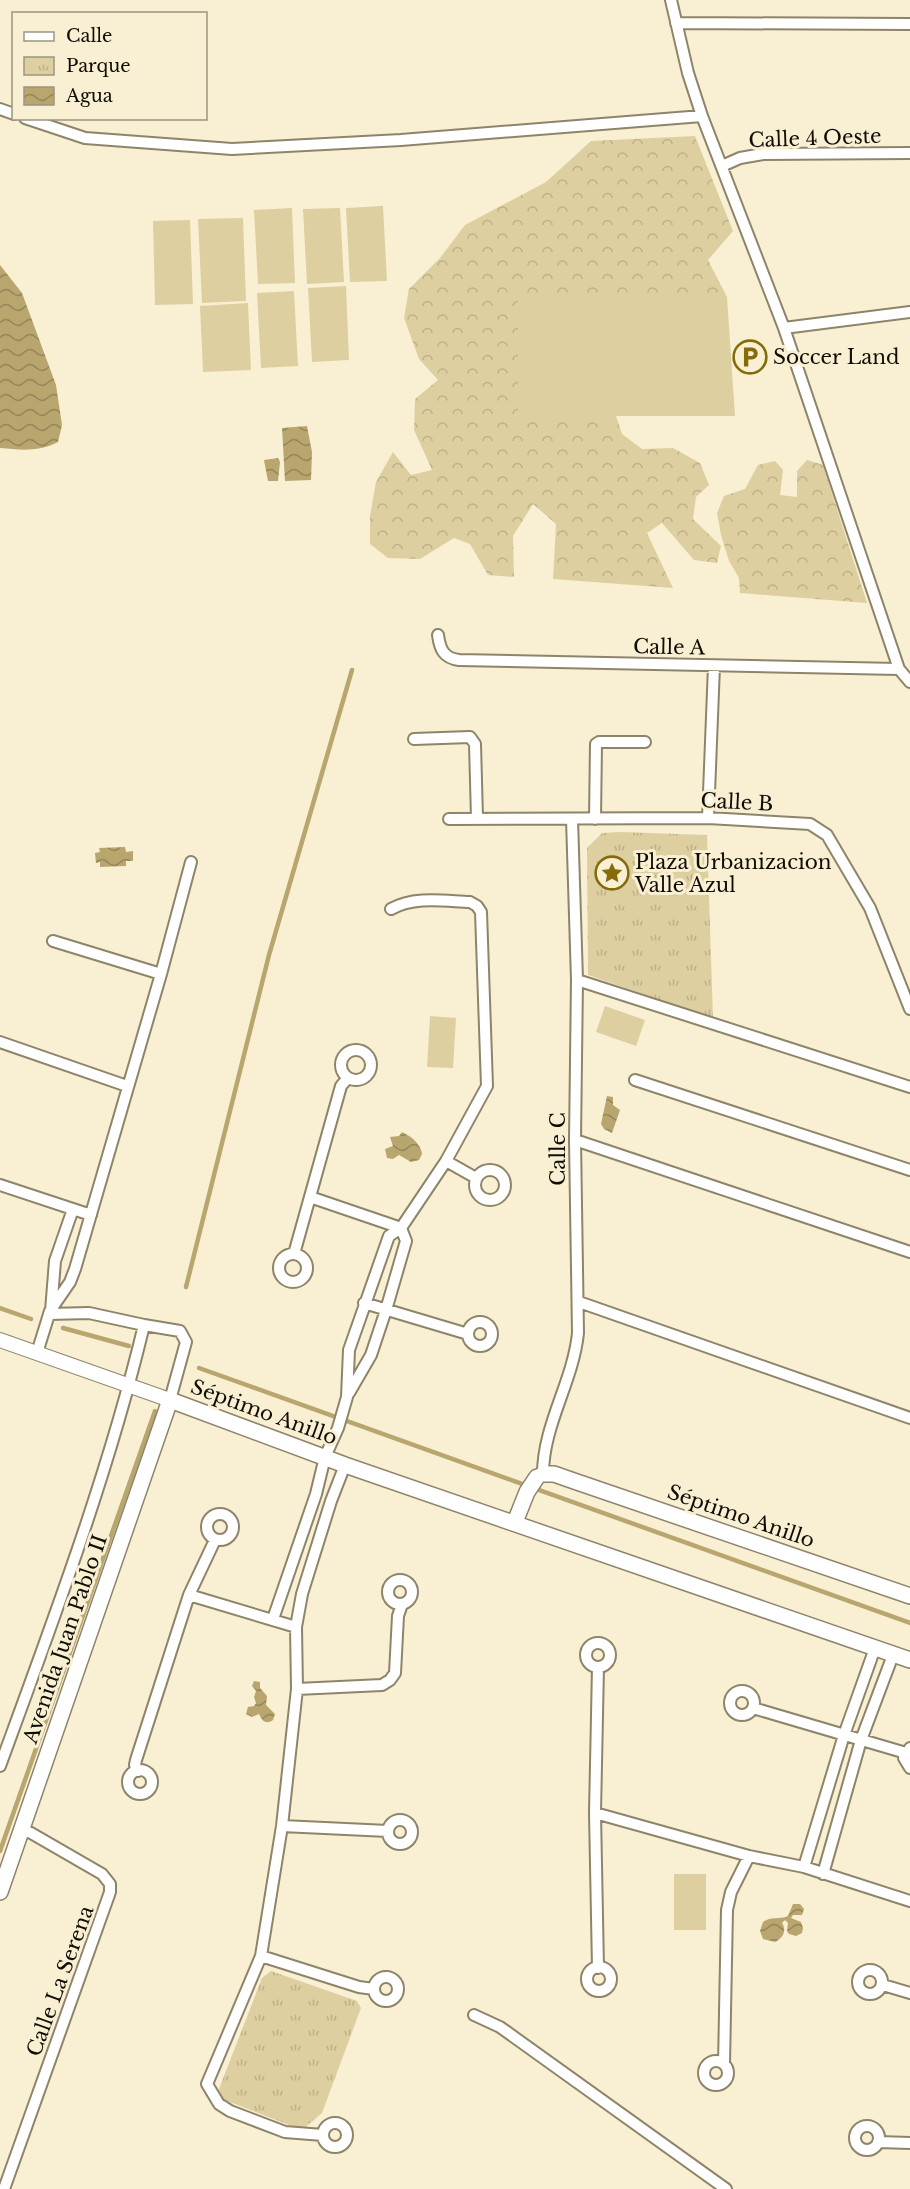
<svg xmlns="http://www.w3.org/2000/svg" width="910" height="2189" viewBox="0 0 910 2189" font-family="'Libre Baskerville',serif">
<defs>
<pattern id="forest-crowns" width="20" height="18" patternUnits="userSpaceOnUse" patternTransform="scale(1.5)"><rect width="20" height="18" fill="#decfa1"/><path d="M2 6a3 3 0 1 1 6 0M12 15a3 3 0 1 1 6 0" fill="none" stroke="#bdb189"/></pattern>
<pattern id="park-tufts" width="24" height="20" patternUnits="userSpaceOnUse" patternTransform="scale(1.5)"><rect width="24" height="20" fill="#decfa1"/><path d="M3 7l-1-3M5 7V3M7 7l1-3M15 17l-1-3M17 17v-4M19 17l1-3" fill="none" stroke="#bdb189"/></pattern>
<pattern id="water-waves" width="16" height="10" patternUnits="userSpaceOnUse" patternTransform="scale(1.5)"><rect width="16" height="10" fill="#b8a66e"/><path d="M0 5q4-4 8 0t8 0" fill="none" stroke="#948658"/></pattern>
</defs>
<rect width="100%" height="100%" fill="#f9f0d3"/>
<path fill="#decfa1" d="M383,206L387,281L350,282L346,208Z
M292,208L295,283L258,284L254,210Z
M340,208L344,282L307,284L303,209Z
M243,218L246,301L202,303L198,219Z
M190,220L193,304L155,305L153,221Z
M346,286L349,360L312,362L308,288Z
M294,291L298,366L261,368L257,293Z
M518,297H727L735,416H518Z
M248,303L251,370L203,372L200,306Z
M605,1006L645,1020L636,1046L596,1032Z
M430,1016L456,1018L453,1068L427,1067Z
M674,1874H706V1930H674Z"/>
<path fill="url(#forest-crowns)" d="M695,136L733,231L708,260L727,297H518V415L616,416L622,434L642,449L673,448L700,463L709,485L696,497L693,519L721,546L717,563L694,560L662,523L647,533L673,588L553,579L556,524L533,504L513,536L514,577L488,575L470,544L454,538L420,559L388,558L370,544V516L376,482L393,452L411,475L432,470L414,430L415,399L438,380L419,359L404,318L409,289L440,258L465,225L546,182L591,141Z
M807,460L823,465L867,603L740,593L739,578L729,561L721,535L717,513L724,496L745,489L758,465L775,461L783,470L780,495L797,497V471Z"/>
<path fill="url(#park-tufts)" d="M621,832L707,835L713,1018L588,975L587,848L602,833Z
M271,1971L357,2001L361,2008L322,2113L302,2130L222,2099L219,2089L262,1978Z"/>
<path fill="url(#water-waves)" d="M0,265L22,293L56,385L62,425L58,442C39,452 21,450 0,448Z
M307,426L312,452L311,480L285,481L282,428Z
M278,458L280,462L278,481H268L264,460Z
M125,847L126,852L133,851V861H126V866L100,867V862L96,863L95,853L100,852L99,848Z
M607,1096L613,1097V1105L620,1110L612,1133L604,1129L601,1124Z
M402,1132C411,1136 421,1144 422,1154L419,1160L411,1162L399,1155L393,1159L387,1158L385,1149L393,1146L390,1137L399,1136Z
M254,1681L260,1682V1688L267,1696L266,1705L275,1714L273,1720C266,1725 262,1721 259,1714L252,1717L246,1714L248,1707L254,1706L256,1703L254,1697L256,1691L252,1686Z
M793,1904H800L804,1909L802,1915H793L791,1918L801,1922L803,1928L802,1933L796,1936L789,1934L787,1931L788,1923L785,1920L782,1923C787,1931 783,1938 775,1942L763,1939L760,1931L763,1922C771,1916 779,1920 788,1916Z"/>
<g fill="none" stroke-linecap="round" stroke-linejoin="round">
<path stroke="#b8a66e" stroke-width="4.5" d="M186,1287L269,955L352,670
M0,1308L31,1319
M63,1328L129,1346
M199,1368L910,1623
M0,1851L155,1411"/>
<g stroke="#8d846a" stroke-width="14">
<path id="minor" d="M671,0L688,73L702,116L784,328L899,669L910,682
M676,23L910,24
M0,109L14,114
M25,118L85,138L232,149L401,140L702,116
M722,166L740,158L763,154L910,153
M784,328L910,312
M438,635C440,650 444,658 459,660L899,669
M414,739L470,737L475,744L477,818
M708,818L714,666
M449,819L708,818L810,824L827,835L870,908L910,1009
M595,819L596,744L599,742H645
M53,941L161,974
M577,980L910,1087
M0,1042L127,1086
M341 1065a15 15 0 1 1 30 0a15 15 0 1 1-30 0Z
M635,1080L910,1170
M575,1140L910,1252
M446,1161L476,1178
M475 1185a15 15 0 1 1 30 0a15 15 0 1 1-30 0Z
M0,1185L91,1215
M310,1197L401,1228
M279 1268a14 14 0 1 1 28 0a14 14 0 1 1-28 0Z
M294,1254L341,1086L347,1079
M579,1302L910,1418
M364,1303L468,1334
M51,1311L55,1261L73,1209
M468 1334a12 12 0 1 1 24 0a12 12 0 1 1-24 0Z
M144,1325L180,1331L186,1342L170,1400
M37,1353L50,1311L70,1282L75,1269L161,974L191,862
M349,1393L371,1355L386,1310L406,1241L401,1228
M543,1474C543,1425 573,1382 578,1333L575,1140L577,980L572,819
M207 1527a13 13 0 1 1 26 0a13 13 0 1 1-26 0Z
M388 1592a12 12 0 1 1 24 0a12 12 0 1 1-24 0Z
M189,1595L296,1627
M273,1619L316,1494L325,1457L338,1428L347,1397L349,1350L389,1236L401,1228L446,1161L487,1086L481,912L477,906L470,902C443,901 415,896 391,909
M586 1655a12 12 0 1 1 24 0a12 12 0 1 1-24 0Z
M297,1689L382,1685L390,1680L395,1673L398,1616L402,1604
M730 1703a12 12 0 1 1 24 0a12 12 0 1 1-24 0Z
M753,1708L906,1753
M910,1748L904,1758L910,1768
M0,1766C53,1621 108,1475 144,1325L89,1313L49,1314
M128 1782a12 12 0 1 1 24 0a12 12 0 1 1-24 0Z
M138,1771L135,1765L136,1760L189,1595L215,1540
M595,1813L749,1856L804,1867L910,1901
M388 1832a12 12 0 1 1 24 0a12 12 0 1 1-24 0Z
M282,1826L388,1831
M804,1867L844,1735L875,1648
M823,1874L861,1740L893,1655
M261,1956L359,1987L374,1989
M587 1979a12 12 0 1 1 24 0a12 12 0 1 1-24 0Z
M598,1968L595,1813L598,1667
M858 1982a12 12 0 1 1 24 0a12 12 0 1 1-24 0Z
M374 1989a12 12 0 1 1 24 0a12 12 0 1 1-24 0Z
M883,1985L910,1993
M474,2015L500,2027L726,2189
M704 2073a12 12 0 1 1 24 0a12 12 0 1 1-24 0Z
M724,2064L727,1910L731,1892L749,1856
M323 2135a12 12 0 1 1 24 0a12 12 0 1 1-24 0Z
M855 2138a12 12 0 1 1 24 0a12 12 0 1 1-24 0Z
M323,2135L285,2132L230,2111L219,2104L207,2084L261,1956L282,1826L297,1689L296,1627L302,1594L331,1501L345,1465
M878,2142L910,2143
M4,2189L110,1892V1884L102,1874L31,1833L21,1830"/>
</g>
<g stroke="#8d846a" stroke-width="16">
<path id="tertiary" d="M0,1340L170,1400"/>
</g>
<g stroke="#8d846a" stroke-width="18">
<path id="secondary" d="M543,1474H554L574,1481L910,1596
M515,1522L527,1492L537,1477
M0,1892L170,1400L345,1465L910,1660"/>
</g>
<use href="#minor" stroke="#fff" stroke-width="10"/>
<use href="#tertiary" stroke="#fff" stroke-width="14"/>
<use href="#secondary" stroke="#fff" stroke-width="15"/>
</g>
<defs>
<g id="parking-ring" transform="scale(1.725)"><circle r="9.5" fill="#f9f0d3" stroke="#866c09" stroke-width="1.5"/><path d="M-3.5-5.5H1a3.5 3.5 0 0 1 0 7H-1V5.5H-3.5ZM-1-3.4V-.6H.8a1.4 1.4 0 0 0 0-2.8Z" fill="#866c09"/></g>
<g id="sight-ring" transform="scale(1.725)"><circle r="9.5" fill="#f9f0d3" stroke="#866c09" stroke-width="1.5"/><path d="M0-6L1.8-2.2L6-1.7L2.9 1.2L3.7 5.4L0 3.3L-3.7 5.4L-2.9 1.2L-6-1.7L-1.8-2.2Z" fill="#866c09"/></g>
</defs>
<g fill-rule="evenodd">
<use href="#parking-ring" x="750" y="357"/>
<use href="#sight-ring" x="612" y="873"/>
</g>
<g text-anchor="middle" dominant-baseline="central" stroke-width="6" stroke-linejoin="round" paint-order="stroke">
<g font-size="20" fill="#100d05" stroke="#f9f0d3">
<text transform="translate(815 138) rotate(-2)">Calle 4 Oeste</text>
<text transform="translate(669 647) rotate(1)">Calle A</text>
<text transform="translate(737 802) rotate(3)">Calle B</text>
<text transform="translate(558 1149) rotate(-90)">Calle C</text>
<text transform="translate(264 1412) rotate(20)">Séptimo Anillo</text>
<text transform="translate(741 1516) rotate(19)">Séptimo Anillo</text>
<text transform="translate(65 1639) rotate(-71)">Avenida Juan Pablo II</text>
<text transform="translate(60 1981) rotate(-70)">Calle La Serena</text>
</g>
<g font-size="20" fill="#100d05" stroke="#f9f0d3" text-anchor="start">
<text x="773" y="357">Soccer Land</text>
<text x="635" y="862">Plaza Urbanizacion<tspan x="635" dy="23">Valle Azul</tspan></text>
</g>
</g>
<rect x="12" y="12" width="195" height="108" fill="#f9f0d3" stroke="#9c9581" stroke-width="1.5"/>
<rect x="24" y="32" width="30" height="9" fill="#ffffff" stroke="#9c9581" stroke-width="1.5"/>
<text x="66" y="42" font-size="18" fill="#100d05">Calle</text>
<rect x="24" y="57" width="30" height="18" fill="url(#park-tufts)" stroke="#9c9581" stroke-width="1.5"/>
<text x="66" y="72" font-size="18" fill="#100d05">Parque</text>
<rect x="24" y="87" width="30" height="18" fill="url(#water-waves)" stroke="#9c9581" stroke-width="1.5"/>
<text x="66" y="102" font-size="18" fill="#100d05">Agua</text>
</svg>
